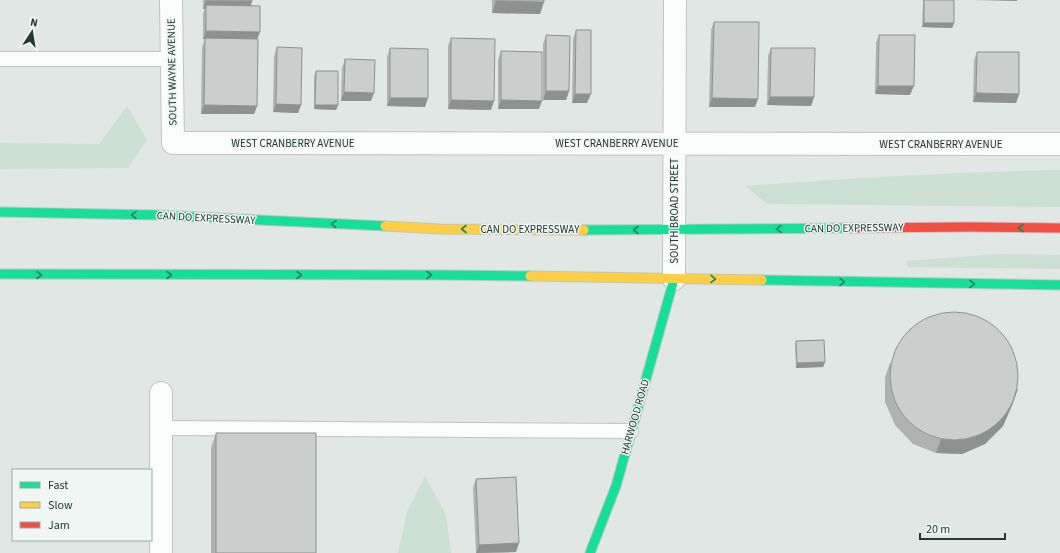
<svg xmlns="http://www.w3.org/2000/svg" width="1060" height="553" viewBox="0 0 1060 553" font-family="'Source Sans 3',sans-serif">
<rect width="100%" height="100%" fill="#e1e7e4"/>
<path fill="#cbdfd2" d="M127,106L147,140L128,168L0,169V143L99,144Z
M1060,170V207L767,204L745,186C850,178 955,172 1060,170Z
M999,254L1060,255V269L908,267L906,261Z
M425,476L446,515L451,553H398L407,512Z"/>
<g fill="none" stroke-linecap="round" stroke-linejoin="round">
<g stroke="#bec4c1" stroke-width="16">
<path id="lane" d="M0,59H171
M161,428L631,431"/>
</g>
<g stroke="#bec4c1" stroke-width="24">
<path id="street" d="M171,0L173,143L1060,144
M674,279L675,0
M161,553V393"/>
</g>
<g stroke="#bec4c2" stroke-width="11">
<path id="fast" d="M0,212L157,215L385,226
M584,230L851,228
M0,274L437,275L530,276
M762,280L1060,285
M590,553L616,486L674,279"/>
</g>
<g stroke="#bec4c2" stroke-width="11">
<path id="slow" d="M385,226L439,229L584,230
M530,276L762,280"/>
</g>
<g stroke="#bec4c2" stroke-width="11">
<path id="jam" d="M851,228L970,227L1060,228"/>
</g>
<use href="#lane" stroke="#fafbfb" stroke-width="14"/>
<use href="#street" stroke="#fafbfb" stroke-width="22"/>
<use href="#fast" stroke="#16e098" stroke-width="9"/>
<use href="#slow" stroke="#ffcf43" stroke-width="9"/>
<use href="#jam" stroke="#f24e42" stroke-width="9"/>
</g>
<path fill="#aeb2b0" d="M203,0H252L251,6L257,39V106L254,114H201L202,47L205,39H203V13L205,9H203Z
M492,0H544L540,14L492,13Z
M923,0H954V23L952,28L922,27Z
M714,22L755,107H709L711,30Z
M576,30L587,103H572L573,39Z
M546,35L569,91L566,100H543V44Z
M879,35L910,95L875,94L876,43Z
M451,38L491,110L448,109V46Z
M277,47L301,105L298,113L273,112L274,56Z
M390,48L425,107L387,106V57Z
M771,48L814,97L811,106L767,105L768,56Z
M501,51L539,109H498V60Z
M977,52L1019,94L1016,103L973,102L974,60Z
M345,59L371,101H341L342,68Z
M316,71L338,105L336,110L314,109V76Z
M796,341L825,362L823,367L796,368L795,345Z
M890,363L1013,403L1003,426L985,444L962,454L936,453L913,444L895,425L885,402V377Z
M216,433L316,553H211V447Z
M476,479L516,552L476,553L473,487Z"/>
<path fill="#8d9190" d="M974,0H1017V1Z
M206,1H252L249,10L206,5L205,9H203Z
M496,1L544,2L540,14L492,13Z
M924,23H954L952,28L922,27Z
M206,31L260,32L257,40L203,39Z
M878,86H914L910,95L875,94Z
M546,91H569L566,100H543Z
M344,92L374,93L371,101H341Z
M976,93L1019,94L1016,103L973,102Z
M575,94H591L587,103H572Z
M770,97H814L811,106L767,105Z
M390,98H428L425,107L387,106Z
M712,98L758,99L755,107H709Z
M451,100L494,101L491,110L448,109Z
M501,100L542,101L539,109H498Z
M276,104L301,105L298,113L273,112Z
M204,105L257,106L254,114H201Z
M315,105H338L336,110L314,109Z
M825,362L823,367L796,368L797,363Z
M1018,389L1013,403L1003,426L985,444L962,454L936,453L941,439Z
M519,543L516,552L476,553L479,545Z"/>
<path fill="#cacfcd" stroke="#8d9190" d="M206,0H252V1H206Z
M496,0H544V2L496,1Z
M924,0H954V23H924Z
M206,5L260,6V32L206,31Z
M714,22H759L758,99L712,98Z
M576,30H591V94H575Z
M546,35L570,36L569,91H546Z
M879,35H915L914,86H878Z
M205,38L258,39L257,106L204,105Z
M451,38L495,39L494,101L451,100Z
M277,47L302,48L301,105L276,104Z
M390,48L428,49V98H390Z
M771,48H815L814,97H770Z
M501,51L542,52V101L501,100Z
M977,52H1019V94L976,93Z
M345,59L375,60L374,93L344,92Z
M316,71H338V105H315Z
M890 376a64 64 0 1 1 128 0a64 64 0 1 1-128 0Z
M824,340L825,362L797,363L796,341Z
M216,433H316V553H216Z
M516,477L519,543L479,545L476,479Z"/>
<defs><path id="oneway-chevron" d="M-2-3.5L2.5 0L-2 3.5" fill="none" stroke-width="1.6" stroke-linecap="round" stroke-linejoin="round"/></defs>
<g stroke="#1d8460">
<use href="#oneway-chevron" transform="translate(134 215) rotate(-179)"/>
<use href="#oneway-chevron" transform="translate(334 224) rotate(-177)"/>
<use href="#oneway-chevron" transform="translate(1021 228) rotate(-179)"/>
<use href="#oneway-chevron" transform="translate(464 229) rotate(-180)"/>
<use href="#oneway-chevron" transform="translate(779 229) rotate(179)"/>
<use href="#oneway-chevron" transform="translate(636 230) rotate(-180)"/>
<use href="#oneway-chevron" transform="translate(39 275)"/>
<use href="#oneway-chevron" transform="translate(169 275)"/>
<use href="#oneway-chevron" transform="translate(299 275)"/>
<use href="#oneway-chevron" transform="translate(429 275)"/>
<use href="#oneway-chevron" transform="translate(713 279) rotate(1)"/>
<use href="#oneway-chevron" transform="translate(842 282) rotate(1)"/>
<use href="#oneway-chevron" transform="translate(972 284) rotate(1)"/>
</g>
<g text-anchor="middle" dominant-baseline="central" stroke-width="3" stroke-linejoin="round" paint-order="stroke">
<g font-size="11" fill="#223833" stroke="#eff6f3">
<text transform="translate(172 72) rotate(-91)">SOUTH WAYNE AVENUE</text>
<text x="293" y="143">WEST CRANBERRY AVENUE</text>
<text x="617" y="143">WEST CRANBERRY AVENUE</text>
<text x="941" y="144">WEST CRANBERRY AVENUE</text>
<text transform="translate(674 211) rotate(-90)">SOUTH BROAD STREET</text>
<text transform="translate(206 218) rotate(3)">CAN DO EXPRESSWAY</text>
<text transform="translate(854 228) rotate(-1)">CAN DO EXPRESSWAY</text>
<text x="530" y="229">CAN DO EXPRESSWAY</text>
<text transform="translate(635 417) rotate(-74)">HARWOOD ROAD</text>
</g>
</g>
<rect x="12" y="469" width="140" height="72" fill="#eff6f3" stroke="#9daaa6"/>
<rect x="20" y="482" width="20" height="6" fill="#16e098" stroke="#9daaa6"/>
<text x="48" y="489" font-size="12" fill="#223833">Fast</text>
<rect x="20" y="502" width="20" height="6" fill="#ffcf43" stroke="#9daaa6"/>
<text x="48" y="509" font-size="12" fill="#223833">Slow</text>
<rect x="20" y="522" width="20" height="6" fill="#f24e42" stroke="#9daaa6"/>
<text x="48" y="529" font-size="12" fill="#223833">Jam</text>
<g transform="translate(32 32) rotate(12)" stroke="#eff6f3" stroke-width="3" paint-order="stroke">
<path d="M0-3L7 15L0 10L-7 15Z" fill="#223833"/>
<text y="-6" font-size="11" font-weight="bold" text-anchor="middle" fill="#223833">N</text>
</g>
<path d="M920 533v6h85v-6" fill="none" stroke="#223833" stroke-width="2"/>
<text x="926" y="533" font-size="12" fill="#223833" stroke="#eff6f3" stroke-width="3" paint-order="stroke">20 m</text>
</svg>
